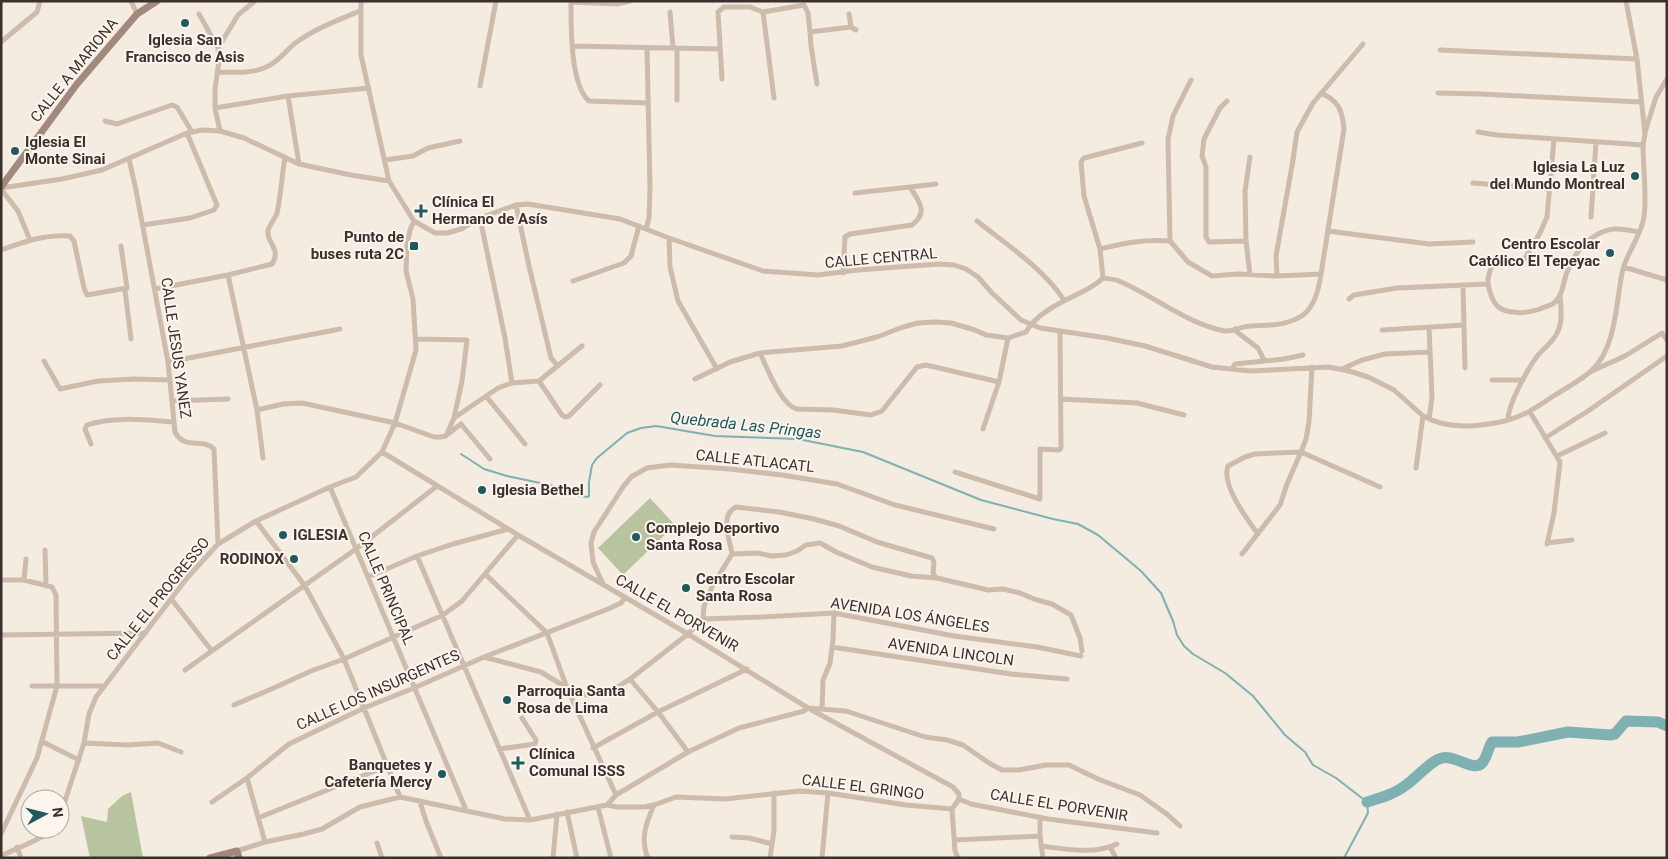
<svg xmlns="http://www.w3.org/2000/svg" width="1668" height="859" viewBox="0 0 1668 859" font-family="Roboto,sans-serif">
<rect width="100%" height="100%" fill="#f4ebe1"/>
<path fill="#b8c4a0" d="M650,498L675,525L623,575L598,548Z
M131,792L143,858H90L81,816L107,822L108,809L122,796Z"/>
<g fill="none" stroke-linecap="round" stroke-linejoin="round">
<path stroke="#7fb0b2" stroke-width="2" d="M461,454L484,469L507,476L550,485L574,495L587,497L589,496V482L592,465L597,458L627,433L641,428L656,426L715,436L798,439L863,452L981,500L1053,519L1078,524L1098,535L1141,571L1161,593L1173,621L1177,635L1184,646L1193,654L1225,673L1253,696L1285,735L1305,752L1313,765L1336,778L1367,802L1368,813L1344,858"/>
<path stroke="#7fb0b2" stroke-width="11" d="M1367,802C1380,798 1395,794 1406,785C1415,779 1430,762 1439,759C1454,752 1472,773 1482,763C1487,758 1488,748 1492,742H1518L1568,732L1610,735L1615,734L1626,721L1658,722L1667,726"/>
<path stroke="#cdbbac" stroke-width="5" d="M131,1L137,14
M361,1V55L389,181
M571,1C571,26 570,85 589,101L648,103
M571,2L617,4L630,1
M670,12L673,48
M763,12L774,98
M199,14L218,48L219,61L215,89V108L220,131
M849,14L851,27
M810,32L811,46L817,84
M1,42L37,12L40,1
M572,46L720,49
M218,48L238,15L255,1
M1440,50L1637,59
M217,72C232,72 250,74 264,68C277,63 284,53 294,44C314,29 338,20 360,11
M722,79L718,12L724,7H750L763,12L804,5L808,13L810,32L851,27L856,30
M480,86L496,1
M1438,93L1481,94L1641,102
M288,96L369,88
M677,100V48
M1227,101L1220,108L1204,139L1202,156L1206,167V237L1209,242L1246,241
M215,108L288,96L299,164
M105,121L117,124L172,105L177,107L192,132
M1478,132L1497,135L1643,145
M1645,132L1656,97L1667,79
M1554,139L1547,217L1540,233L1524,260L1513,265L1502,264L1492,266C1487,277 1487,284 1491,295C1495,307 1502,311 1513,312C1523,314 1531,312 1540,309C1544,307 1550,306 1554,303C1563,296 1563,282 1567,272C1572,260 1581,245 1592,238C1608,226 1620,228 1639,232
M129,159L136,190L168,362L175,432C185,451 202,437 214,449L218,544
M385,160L413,156L428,148L460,141
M1473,183L1550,189
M910,187L936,184
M1,188L62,179L102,170L187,133L202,130L220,131L244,138L299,164L351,175L389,181L414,221L435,233H447L461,229L480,218L516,205L528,204L620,219L669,238L763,271L818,275L858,270L939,264L954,265L966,269L978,277L992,293L1021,320L1040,328L1107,338L1145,346L1212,367L1250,371L1329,367L1349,371L1368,377L1394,390L1423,416C1449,430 1477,427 1505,421C1525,416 1538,406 1555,395C1567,388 1579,381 1590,372C1616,350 1616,304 1622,273C1626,253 1641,237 1644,217C1647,196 1643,166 1643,145L1645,134L1637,59L1626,1
M1,189L18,211L30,240
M516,205L529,266L551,358L558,366
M1591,217L1596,142
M480,218L505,338L512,383
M977,221C1007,245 1043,268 1064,300
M143,225L190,218L214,210L217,205L187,133
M646,229L649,218L650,188L647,48
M1328,231L1429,244L1473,242
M669,238L670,267L678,301L717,369
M1170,241L1168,139L1173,116L1191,80
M1100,249C1125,243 1144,239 1170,241L1188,262L1212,276L1238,274L1277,276L1321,274L1344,129C1342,110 1339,101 1321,93
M1,250C23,242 46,234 70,236L74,241L84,288L87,295L127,288L121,246
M1624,267L1667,280
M843,273L845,237L850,234L912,225C929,212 919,202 910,187L855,193
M228,275L257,410L263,458
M1250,275L1246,241L1245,191L1250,157
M1277,276L1276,256L1293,160L1297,132L1313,103L1363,44
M1103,278C1109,279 1116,279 1121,282C1156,297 1187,324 1225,331C1232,332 1238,328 1244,327C1253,325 1262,326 1271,325C1306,322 1316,308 1321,274
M573,281L624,263L631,256L639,226
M1463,285L1465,368
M155,289L228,275L272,264C282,249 266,243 268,230C270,224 275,219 277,213C281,195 282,175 285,157
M125,290L131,339
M1349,299L1354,295L1397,288L1488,284
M1235,329L1237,332L1258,348L1264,360
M1382,330L1464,325
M416,339L467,340L462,381L454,418
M760,353C767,368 781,405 797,409L833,410L871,415L882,411L917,367L926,365L999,382
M44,361L60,389L98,381L134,379L170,380
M168,362L340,329
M1232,369L1235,364L1284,359L1303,355
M1342,369L1362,360L1385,354L1430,352
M1592,371L1625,356L1662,333L1667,340
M695,379L730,362L760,353L842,346L877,337L903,327L918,323L935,322L951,323L975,330L986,335L1008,338L1026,332C1035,315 1059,303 1076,295C1086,290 1095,286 1103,278L1100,249L1084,196L1081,162L1084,158L1142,143
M1492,380H1523
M539,381L562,415L565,417L569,416L600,385
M486,396L525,444
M1061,399L1137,403L1184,415
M172,401L228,399
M257,410L283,404L302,403L395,423L434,437H441L446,436L454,418L498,388L512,383L539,381L582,346
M1530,412L1560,462L1554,513L1547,544
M1429,419L1432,397L1429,327
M1508,420C1508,404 1529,366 1539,354C1545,347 1553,342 1557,333C1563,322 1561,308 1560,295
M983,429L999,382L1008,338
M448,434L461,424L490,459
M1545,438L1588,411L1667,356
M91,444L85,429L87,425C114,416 146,420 174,422
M1557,456L1605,433
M1416,468L1423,416
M955,472L1040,499V449L1059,450L1061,448L1060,331
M330,487L466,810
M256,521L305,586L344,659L400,797
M1258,534C1247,519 1221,485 1228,466L1245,457L1255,454L1301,452L1380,487
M1547,543L1572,540
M45,550L46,586
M732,554C730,540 719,515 736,507L779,512L814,519L839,526L877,542L932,558L934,562L933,573L936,578
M1242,554L1280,505L1287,484L1301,452L1306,439L1309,422L1312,367
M417,556L530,820
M485,574L547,633L567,688L579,694L586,695L603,693L619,686L630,679L688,634L703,619L704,606L713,585L732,554L757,553L772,556L786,555L797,551L806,545L820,543L836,552L872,567L911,576L937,578L988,590L1003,589L1020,593L1034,599L1052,604L1071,615L1080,638L1082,651
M368,577L417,556L453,544L508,529
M1,580H24L52,587L56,595L57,686L37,758L1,834
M24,580L26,559
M603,584L593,562L591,543L594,532L623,487L631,477L647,468L670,465L730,469L782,475L837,484L895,505L994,529
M172,600L212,651
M703,619L762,617L834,613L954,636L1037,647L1081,656
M1,635L146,633
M832,647L1011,674L1067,679
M484,657L608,609L621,603L625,597
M185,670L356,549L437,486
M630,679L658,712L688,752
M32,686H104
M234,705L276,687L311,671L344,659L443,615L462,601L518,535
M822,709L823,680L830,663L833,639L834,613
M43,742L79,760
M84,743L127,745L158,743L181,752
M593,748L658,712L747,669
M500,749L535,744L536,740L522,718
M247,778L265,842
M959,799L971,804L1048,819L1157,833
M212,802L247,778L289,744L364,708L414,688L484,657L541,672L567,688L616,795
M420,802L426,821L441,858
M607,805L616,795L688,752L739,728L804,711L808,708L846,711L925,737L947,740L963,745L989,763L1002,770H1019L1046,765H1069L1098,779L1140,795L1168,815L1180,826
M598,807L611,858
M952,809L955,851L958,858
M567,812L577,858
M60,816L84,743L89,714L96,697L187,578L218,544L256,521L330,487L356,477L382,452L395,423L416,350L413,299L406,271L407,246L410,230L414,221
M1040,817V836L1043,858
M258,818L387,766
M732,837L749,838L772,844
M955,840L1040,836
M377,843L382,858
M1041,846C1066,849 1094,855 1117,844
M17,847L21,858
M1110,847L1116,858
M237,851L265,842L304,834L322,829L360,807L400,797L505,819L530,820L607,805L617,807H644L654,805L676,797L725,799L800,791L828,793L906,805L952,809L959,799V794L953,787L808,708L688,634L518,535L382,452
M1,856C16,848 42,840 53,829
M553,858L557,814
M648,858C640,839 646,823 654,805
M770,858L774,831V793
M822,858L828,793"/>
<path stroke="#a18a7d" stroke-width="7" d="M1,187L77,84L137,14L157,1
M210,858L237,851L239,858"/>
</g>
<g fill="#1f5a5e" stroke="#fbf5ee" stroke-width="2">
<circle cx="185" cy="23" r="5"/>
<circle cx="15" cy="151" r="5"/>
<circle cx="1635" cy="176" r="5"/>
<path d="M418.5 203.5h5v5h5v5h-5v5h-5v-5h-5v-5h5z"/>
<rect x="409" y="241" width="10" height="10" rx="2.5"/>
<circle cx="1610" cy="253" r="5"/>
<circle cx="482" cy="490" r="5"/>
<circle cx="283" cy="535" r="5"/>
<circle cx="636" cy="537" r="5"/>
<circle cx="294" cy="559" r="5"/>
<circle cx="686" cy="588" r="5"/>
<circle cx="507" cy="700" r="5"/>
<path d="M515.5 755.5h5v5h5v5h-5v5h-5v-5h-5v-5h5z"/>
<circle cx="442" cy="774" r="5"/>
</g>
<g text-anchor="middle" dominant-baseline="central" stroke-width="4" stroke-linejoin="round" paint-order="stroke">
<g font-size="15" font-weight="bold" fill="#3b302b" stroke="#fbf5ee" text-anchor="start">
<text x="185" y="40" text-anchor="middle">Iglesia San<tspan x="185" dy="17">Francisco de Asis</tspan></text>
<text x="25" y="142">Iglesia El<tspan x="25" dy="17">Monte Sinai</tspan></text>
<text x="1625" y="167" text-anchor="end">Iglesia La Luz<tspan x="1625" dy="17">del Mundo Montreal</tspan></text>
<text x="432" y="202">Clínica El<tspan x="432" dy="17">Hermano de Asís</tspan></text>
<text x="404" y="237" text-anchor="end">Punto de<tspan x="404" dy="17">buses ruta 2C</tspan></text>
<text x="1600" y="244" text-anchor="end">Centro Escolar<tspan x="1600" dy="17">Católico El Tepeyac</tspan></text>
<text x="492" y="490">Iglesia Bethel</text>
<text x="646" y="528">Complejo Deportivo<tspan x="646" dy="17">Santa Rosa</tspan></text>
<text x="293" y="535">IGLESIA</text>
<text x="284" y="559" text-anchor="end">RODINOX</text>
<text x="696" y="579">Centro Escolar<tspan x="696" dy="17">Santa Rosa</tspan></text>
<text x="517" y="691">Parroquia Santa<tspan x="517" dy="17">Rosa de Lima</tspan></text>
<text x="529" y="754">Clínica<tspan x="529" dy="17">Comunal ISSS</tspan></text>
<text x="432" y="765" text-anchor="end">Banquetes y<tspan x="432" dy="17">Cafetería Mercy</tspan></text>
</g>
<g font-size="15" fill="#3b302b" stroke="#fbf5ee">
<text transform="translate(74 70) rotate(-51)">CALLE A MARIONA</text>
<text transform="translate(881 258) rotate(-5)">CALLE CENTRAL</text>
<text transform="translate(176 348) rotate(82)">CALLE JESUS YANEZ</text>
<text transform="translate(755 461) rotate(6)">CALLE ATLACATL</text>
<text transform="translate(386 588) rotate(67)">CALLE PRINCIPAL</text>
<text transform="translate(158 599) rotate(-51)">CALLE EL PROGRESSO</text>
<text transform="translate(677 613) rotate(30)">CALLE EL PORVENIR</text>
<text transform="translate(910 615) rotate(9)">AVENIDA LOS ÁNGELES</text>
<text transform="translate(951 652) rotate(8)">AVENIDA LINCOLN</text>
<text transform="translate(378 690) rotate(-24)">CALLE LOS INSURGENTES</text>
<text transform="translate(863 787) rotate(7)">CALLE EL GRINGO</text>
<text transform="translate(1059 805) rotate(9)">CALLE EL PORVENIR</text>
</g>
<g font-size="16" font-style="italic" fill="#1f5a5e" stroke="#fbf5ee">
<text transform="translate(746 425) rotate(6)">Quebrada Las Pringas</text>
</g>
</g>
<rect width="1668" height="859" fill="none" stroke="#3b302b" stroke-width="5"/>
<g transform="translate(45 814) rotate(83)"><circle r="24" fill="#fbf5ee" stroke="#aea6a0"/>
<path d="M0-4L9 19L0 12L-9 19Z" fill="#1f5a5e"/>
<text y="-8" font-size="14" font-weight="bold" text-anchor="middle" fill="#3b302b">N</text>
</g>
</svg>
